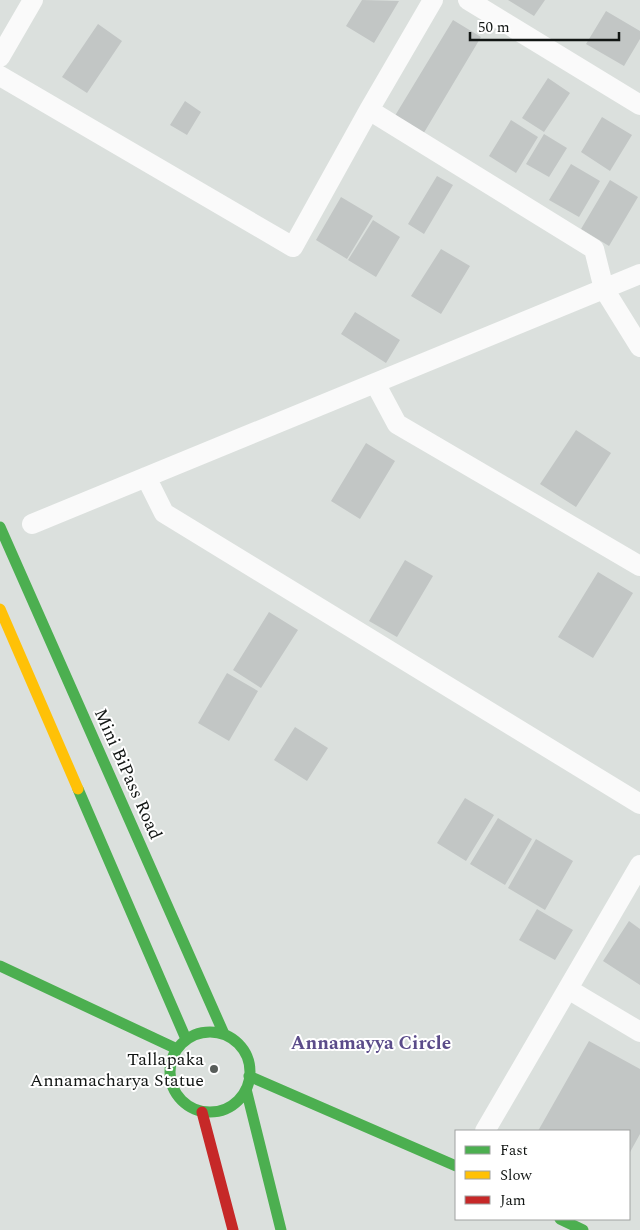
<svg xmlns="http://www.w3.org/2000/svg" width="640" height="1230" viewBox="0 0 640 1230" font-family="Spectral,serif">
<rect width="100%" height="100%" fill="#dbe0dd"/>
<path fill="#c2c6c5" d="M362,0L399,1L374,43L346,26Z
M508,0H545L534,16Z
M606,11L640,31V39L624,66L586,44Z
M453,20L481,37L422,136L393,119Z
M98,24L122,41L87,93L62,77Z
M548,78L570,93L544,132L522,118Z
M185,101L201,112L187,135L170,125Z
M602,117L632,135L610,171L581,152Z
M511,120L538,137L516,173L489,156Z
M544,134L567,148L549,177L526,164Z
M571,164L600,181L579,217L549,200Z
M437,176L453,185L424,234L408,224Z
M610,180L638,197L609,246L581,229Z
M341,197L373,216L347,259L316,240Z
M373,220L400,237L376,277L348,260Z
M441,249L470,266L441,314L411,296Z
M355,312L400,340L386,363L341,334Z
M576,430L611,453L576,507L540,484Z
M366,443L395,461L360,519L331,501Z
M405,560L433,576L397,637L369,621Z
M598,572L633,593L593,658L558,637Z
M269,612L298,630L261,688L233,670Z
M227,673L258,691L229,741L198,723Z
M295,727L328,748L307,781L274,760Z
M465,798L494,815L466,861L437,843Z
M498,818L532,839L505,885L470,864Z
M536,839L573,861L545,910L508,888Z
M537,909L573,930L555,960L519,940Z
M629,921L640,929V985L603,961Z
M589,1041L640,1069V1134L629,1154V1131H538Z"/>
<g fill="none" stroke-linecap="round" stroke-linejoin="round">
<path stroke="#fafafa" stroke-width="20" d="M468,0L640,105
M0,57L33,0
M0,76L293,247L369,110L433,0
M369,110L594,249L604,289L640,347
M375,383L397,424L640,566
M146,477L164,513L640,804
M32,524L640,274
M568,989L640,1032
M485,1131L640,865"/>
<path stroke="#4caf50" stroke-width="11" d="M0,527L224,1034
M78,789L186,1039
M0,966L177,1049
M170 1072a40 40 0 1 1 80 0a40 40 0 1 1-80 0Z
M249,1076L456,1166
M246,1089L281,1230
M560,1219L583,1230"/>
<path stroke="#ffc107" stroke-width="11" d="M0,609L78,789"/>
<path stroke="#c62828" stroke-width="11" d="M202,1112L233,1230"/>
</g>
<circle fill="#585d5a" stroke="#fff" stroke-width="2" cx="214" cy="1069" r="5"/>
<g text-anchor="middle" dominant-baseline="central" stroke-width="4" stroke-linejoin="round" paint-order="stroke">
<g font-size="18" fill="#121614" stroke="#fff">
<text transform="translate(128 774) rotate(66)">Mini BiPass Road</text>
</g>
<g font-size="18" fill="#121614" stroke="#fff" text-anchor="end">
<text x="204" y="1059">Tallapaka<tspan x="204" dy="21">Annamacharya Statue</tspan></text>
</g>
<g font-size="19" font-weight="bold" fill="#5b4c8a" stroke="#fff">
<text x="371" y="1043">Annamayya Circle</text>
</g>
</g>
<rect x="455" y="1130" width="175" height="90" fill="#ffffff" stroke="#a0a2a1"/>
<rect x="465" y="1146" width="25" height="8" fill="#4caf50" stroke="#a0a2a1"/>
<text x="500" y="1155" font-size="15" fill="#121614">Fast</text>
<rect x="465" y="1171" width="25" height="8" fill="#ffc107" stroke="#a0a2a1"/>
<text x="500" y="1180" font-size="15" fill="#121614">Slow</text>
<rect x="465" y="1196" width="25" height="8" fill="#c62828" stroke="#a0a2a1"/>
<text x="500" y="1205" font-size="15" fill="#121614">Jam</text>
<path d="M470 32v8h149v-8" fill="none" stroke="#121614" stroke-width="2.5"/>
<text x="478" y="32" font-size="15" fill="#121614" stroke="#ffffff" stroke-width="4" paint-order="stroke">50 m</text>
</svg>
